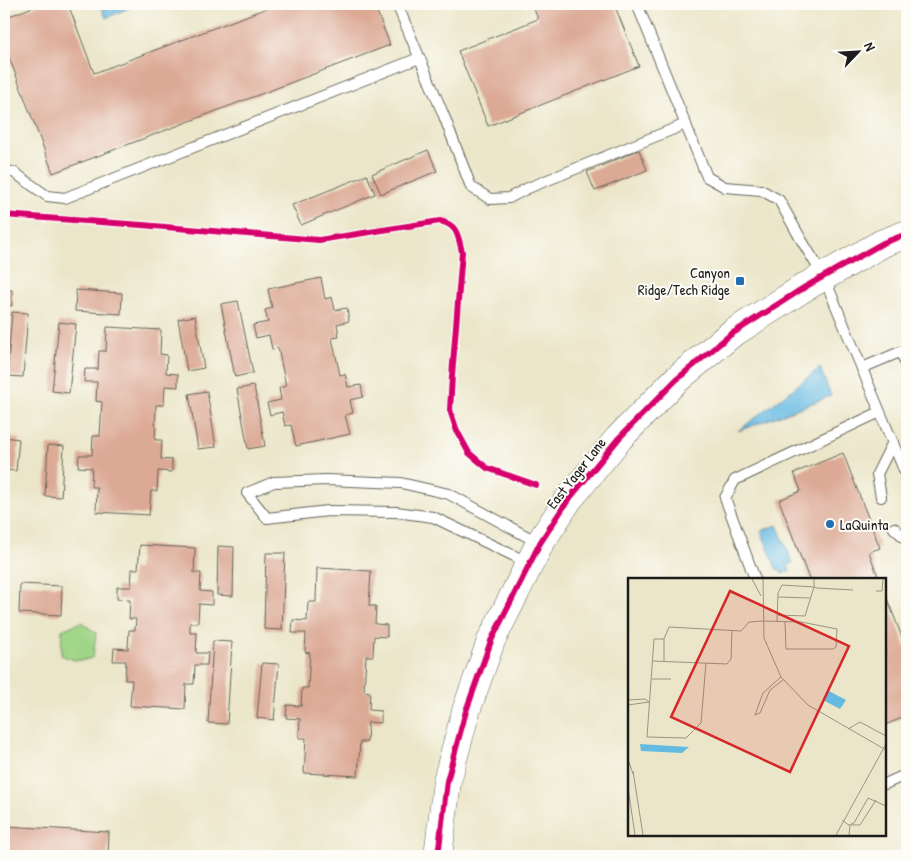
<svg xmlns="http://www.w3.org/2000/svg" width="911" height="860" viewBox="0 0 911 860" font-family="'Patrick Hand',sans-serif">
<rect width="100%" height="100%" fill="#fdfcf7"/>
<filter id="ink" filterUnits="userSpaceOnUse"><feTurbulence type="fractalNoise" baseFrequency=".02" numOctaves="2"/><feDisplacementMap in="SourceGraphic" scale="10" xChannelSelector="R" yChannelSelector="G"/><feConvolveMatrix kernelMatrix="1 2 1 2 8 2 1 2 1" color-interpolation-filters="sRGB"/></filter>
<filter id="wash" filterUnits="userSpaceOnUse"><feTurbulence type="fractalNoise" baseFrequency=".0096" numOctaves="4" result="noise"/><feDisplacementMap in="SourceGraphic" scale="20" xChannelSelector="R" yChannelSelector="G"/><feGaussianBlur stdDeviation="1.12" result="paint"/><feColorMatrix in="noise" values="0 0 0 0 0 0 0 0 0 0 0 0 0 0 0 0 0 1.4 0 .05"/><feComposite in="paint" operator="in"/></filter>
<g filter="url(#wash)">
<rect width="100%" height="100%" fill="#ebe6c9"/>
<path fill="#9fd586" stroke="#5e7851" d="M81,622L96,633L93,657C82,663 72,660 61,655L62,630Z"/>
<path fill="#65bae2" stroke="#406b7f" d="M100,4H135L136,5L106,18Z
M820,368L831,396L738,431Z
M777,525L793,563L788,565L790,571L782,574L780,569L777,570L761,531Z"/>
<g id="blocks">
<path fill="#dca994" d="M41,4H68L94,73L278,4H374L390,45L53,173L4,44V18Z
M532,4H614L639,66L488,126L458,51L538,19Z
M428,150L437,171L381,194L372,174Z
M639,150L647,170L595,191L587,172Z
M367,175L375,194L301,225L292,205Z
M321,278L325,299L332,297L335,310L347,308L349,321L337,324L339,337L332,338L340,375L345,374L348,387L361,385L363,397L350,400L353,413L345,415L350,434L296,446L291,425L285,426L282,412L270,415L267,403L281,400L279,388L286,386L278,348L272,349L269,335L256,338L253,325L268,322L265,310L272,308L268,289Z
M4,289L12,290V306L4,305Z
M76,290L122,293L121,314L75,311Z
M238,301L253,373L235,377L221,304Z
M12,312L28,313L23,377L7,376Z
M195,316L204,368L187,371L178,319Z
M59,322L76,324L69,393L52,391Z
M107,327L161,330L160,354L167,355L166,373L178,374V387L165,386L164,405H156L155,440H162L161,459L172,460V472L158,471L157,491H151L149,515L96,512L97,487H91L92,468L78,467L79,455H92L93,436H100L102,402L96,401L97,382H84L85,369H98L99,351H106Z
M254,386L265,446L248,449L237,389Z
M207,391L216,447L198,449L189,394Z
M4,437L19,439L16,471L4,470Z
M48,445L64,446L61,497L45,496Z
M843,453L880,548L869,552L879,579H809L779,500L801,491L794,473Z
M140,545L195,548L194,573H201L200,591L212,592V605L199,604L198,623H190V633H197L196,653H208L207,665H195L194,684H186L185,709L130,706L132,680H125L126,661H113L114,648L128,649L129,630H135L136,619H129L130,600L117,599V587H131L132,569H138Z
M218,546L234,547L233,596L217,595Z
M266,553H285L282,630L264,629Z
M317,568L371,571L369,606H376L375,624L387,625V637L374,636L373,656H366L364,691L370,692L369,710L381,711V723L368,722L367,742H360L358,776L304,773L306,738H299L300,719L286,718L287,705L301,706L302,688H308L310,653L305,652L306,633H292L293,620L307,621L308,602H316Z
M20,584L62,586L61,615L19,613Z
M885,593L907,650V716L885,725Z
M213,641L232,642L227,724L208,723Z
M262,663L279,664L274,720L257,718Z
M4,826L109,832L108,856H65L4,853Z"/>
</g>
</g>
<g filter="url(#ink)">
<use href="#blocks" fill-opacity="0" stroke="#646359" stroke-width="1"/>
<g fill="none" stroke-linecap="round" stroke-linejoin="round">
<g stroke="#646359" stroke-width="12">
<path id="lane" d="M397,4L444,116L471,187L490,199L509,198L528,188L686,124
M637,4L707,177L725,187L761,190L779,200L802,241L824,277L907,477
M4,170L15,173L47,196L65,198L419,58
M901,352L907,367
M862,368L907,349
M881,497L877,474L893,442
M894,528L907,540
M529,563L433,517L396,512L328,511L267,518L247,493L274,482L326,480L401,483L449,494L539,543
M755,579L725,498L735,480L880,412
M885,784L907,774"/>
</g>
<g stroke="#646359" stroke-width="29">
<path id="secondary" d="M438,856L447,781L466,711L491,641L540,543L568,500L619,438L676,380L730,335L805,287L883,243L907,234"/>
</g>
<use href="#lane" stroke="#fff" stroke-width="10"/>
<use href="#secondary" stroke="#fff" stroke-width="28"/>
<g stroke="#fdfcf7" stroke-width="9">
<path id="cycleway" d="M4,215L142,225L319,240L440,221C458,225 458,236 462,252L452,376L450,410L457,431L469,453L487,468L536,485
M438,856L447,781L466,711L491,641L540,543L568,500L619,438L676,380L730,335L805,287L883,243L907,234"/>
</g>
<use href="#cycleway" stroke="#d6006c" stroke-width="6"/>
</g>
</g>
<g fill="#1f6fb2" stroke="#fdfcf7" stroke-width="2">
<rect x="735" y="276" width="10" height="10" rx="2.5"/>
<circle cx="830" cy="524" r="5"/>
</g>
<g text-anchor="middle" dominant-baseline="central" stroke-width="4" stroke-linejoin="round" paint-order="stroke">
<g font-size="15" fill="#1c1c1c" stroke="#fdfcf7" text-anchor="end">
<text x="730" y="272">Canyon<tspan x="730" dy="17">Ridge/Tech Ridge</tspan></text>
<text x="840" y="524" text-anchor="start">LaQuinta</text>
</g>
<g font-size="15" fill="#1c1c1c" stroke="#fdfcf7">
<text transform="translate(576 473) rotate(-52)">East Yager Lane</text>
</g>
</g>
<g transform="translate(628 578)">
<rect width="258" height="258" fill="#ebe6c9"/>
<path d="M201,113L218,122L212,131L195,122ZM12,166L61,169L54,175L13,173Z" fill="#65bae2"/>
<path fill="none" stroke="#989584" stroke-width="1" d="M124,1L133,18M135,1L136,60L153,99L180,127L258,172M186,1V9L189,10L225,12M248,13H254L255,1M150,19L182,20M149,43L150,15L154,7L186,9L177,38L150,37M25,83L99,86L103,81L104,52M36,83V61M78,85L73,145L58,160L19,159L26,61H36L41,49L113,53L121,44L134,43L173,44L209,51L208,69L205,71H158L157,44M24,101H43M0,122L17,121L21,124M0,127L21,124M127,137L135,115L153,99M127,137L132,135L142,112L155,102M220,151L232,144L258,158M0,181L5,196M5,193L15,257M0,210L7,257M214,242L222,248L221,257M221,247L226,245L240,220L258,228M223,247H232L248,222M208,257L258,166"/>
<path fill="#d62828" fill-opacity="0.15" stroke="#d62828" stroke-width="2.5" d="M102,13L221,68L162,194L43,139Z"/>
<rect width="258" height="258" fill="none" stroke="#1c1c1c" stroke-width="2.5"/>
</g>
<rect width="911" height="860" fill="none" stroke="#fdfcf7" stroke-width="20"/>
<g transform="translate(858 52) rotate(65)" stroke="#fdfcf7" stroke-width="4" paint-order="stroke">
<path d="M0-4L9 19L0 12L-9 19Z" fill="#1c1c1c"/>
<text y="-8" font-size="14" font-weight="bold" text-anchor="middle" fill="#1c1c1c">N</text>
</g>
</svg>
